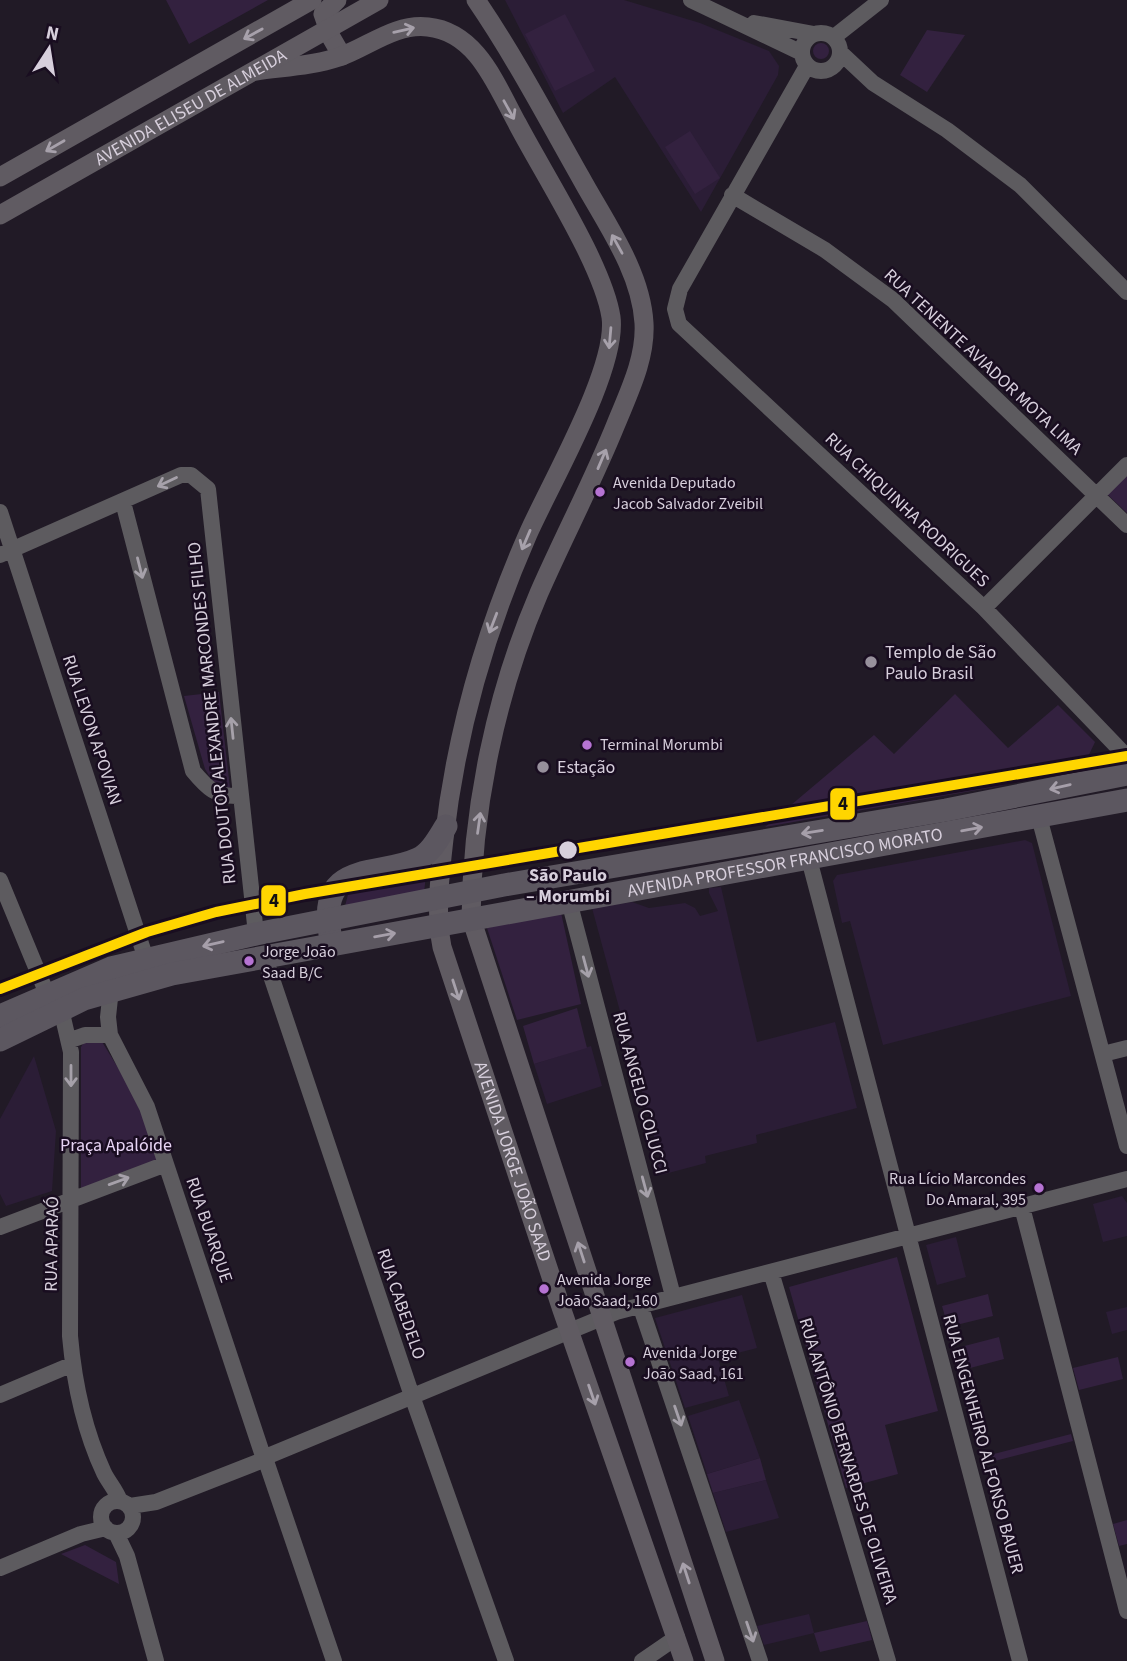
<svg xmlns="http://www.w3.org/2000/svg" width="1127" height="1661" viewBox="0 0 1127 1661" font-family="'Source Sans 3',sans-serif">
<rect width="100%" height="100%" fill="#211a26"/>
<path fill="#2b1d36" d="M505,0H624L700,23L769,51L779,66L778,75L701,212L615,77L563,113Z
M1025,840L1032,843L1071,996L883,1045L850,921L842,923L833,881L837,875Z
M721,887L757,1042L835,1022L857,1108L756,1135L757,1143L705,1156L706,1163L661,1175L657,1164L660,1159L592,908L632,902L649,908L685,903L695,908L700,916L718,911L709,893V888Z
M591,1046L602,1086L547,1104L534,1064Z
M34,1056L56,1131L52,1191L6,1206L0,1194V1119Z
M1122,1196L1127,1203V1236L1103,1242L1093,1204Z
M956,1237L966,1277L937,1285L926,1245Z
M742,1295L757,1348L718,1358L729,1396L685,1408L655,1318Z
M1127,1307V1330L1112,1334L1106,1312Z
M739,1400L760,1458L707,1474L688,1416Z
M766,1480L779,1518L726,1532L713,1493Z
M809,1614L814,1633L764,1645L757,1626Z"/>
<path fill="#33213f" d="M166,0H268L189,44Z
M565,14L595,71L555,91L525,34Z
M927,30L965,35L927,92L900,75Z
M813 51a8 8 0 1 1 16 0a8 8 0 1 1-16 0Z
M690,131L720,178L695,194L665,147Z
M1127,473V513L1107,494Z
M219,692L230,788L215,785L205,769L184,696Z
M955,694L1008,748L1058,705L1095,742L1085,763L1000,786L765,827L874,735L894,754Z
M427,866L424,893L345,906L351,883Z
M560,908L581,1004L517,1020L487,928Z
M577,1008L587,1048L534,1064L523,1026Z
M88,1036L99,1037L138,1100L160,1166L81,1197V1047Z
M897,1257L938,1411L885,1425L898,1474L846,1488L789,1287Z
M988,1294L993,1316L948,1327L942,1306Z
M999,1337L1004,1359L959,1371L953,1349Z
M1118,1357L1123,1379L1079,1390L1073,1368Z
M1071,1434L1073,1441L983,1464L982,1457Z
M760,1458L766,1480L713,1493L707,1474Z
M1127,1520V1544L1119,1546L1113,1524Z
M85,1545L116,1562L119,1584L61,1554Z
M867,1621L872,1640L820,1652L814,1633Z"/>
<g fill="none" stroke-linecap="round" stroke-linejoin="round">
<path stroke="#5d5b5f" stroke-width="16" d="M691,0L802,53
M754,23L814,34
M802 52a19 19 0 1 1 38 0a19 19 0 1 1-38 0Z
M834,37L881,0
M841,53L873,83L947,130L1020,185L1127,292
M807,66L680,289L675,309L679,324L984,608L1127,757
M732,195L825,250L893,300L1127,525
M123,502L193,771C207,788 216,797 239,796
M0,512L146,959
M0,555L181,475H191L208,489L256,934
M984,608L1127,465
M1039,817L1127,1146
M809,859L1020,1661
M0,880L47,994
M569,901L673,1296
M265,958L412,1396L506,1661
M111,989L108,1017L110,1035L147,1107L262,1453
M61,1009L71,1052L70,1336C74,1382 84,1430 104,1473C109,1483 116,1490 120,1501
M71,1040L85,1035H110
M1103,1054L1127,1048
M1022,1207L1127,1611
M0,1227L166,1164
M771,1272L888,1661
M640,1305L760,1661
M0,1395L73,1364
M268,1456L616,1312L1127,1179
M267,1464L334,1661
M101 1517a16 16 0 1 1 32 0a16 16 0 1 1-32 0Z
M130,1506L156,1502L258,1462
M116,1533L127,1556L156,1661
M0,1568L81,1534L106,1528
M642,1661L677,1637"/>
<g stroke="#605b62" stroke-width="19">
<path d="M337,0L323,14L331,37L342,56"/>
<path d="M476,0C515,57 547,118 581,178C605,222 641,271 644,323C646,358 629,392 616,424C593,481 564,536 539,593C496,693 472,808 471,918L715,1661"/>
<path id="s1" d="M256,71C283,67 312,66 339,57C368,47 395,23 428,27C477,32 496,85 517,123C543,173 603,265 611,317C618,368 550,484 528,534C485,632 456,733 444,839C440,875 435,911 442,947L562,1310L684,1661"/>
<path d="M0,177L312,0"/>
<path id="s2" d="M0,215L379,0"/>
</g>
<g stroke="#5c5760" stroke-width="23">
<path d="M330,934C317,859 378,878 418,859C431,853 439,837 446,826"/>
<path d="M0,1016L111,968L256,934L504,885L946,810L1127,774"/>
<path id="s3" d="M0,1040L84,999L172,974L1127,800"/>
</g>
<g stroke="#190d20" stroke-width="16">
<path id="metro-1" d="M0,989L147,932L216,912L305,894L1127,756"/>
</g>
<use href="#metro-1" stroke="#ffd500" stroke-width="10"/>
</g>
<defs><path id="oneway-shaft" d="M-6 0H5M1.5-3L5.5 0L1.5 3" fill="none" stroke-width="1.6" stroke-linecap="round" stroke-linejoin="round" transform="scale(1.75)"/></defs>
<g stroke="#a7a1ab">
<use href="#oneway-shaft" transform="translate(404 30) rotate(-13)"/>
<use href="#oneway-shaft" transform="translate(253 34) rotate(151)"/>
<use href="#oneway-shaft" transform="translate(509 110) rotate(61)"/>
<use href="#oneway-shaft" transform="translate(55 146) rotate(150)"/>
<use href="#oneway-shaft" transform="translate(617 244) rotate(-119)"/>
<use href="#oneway-shaft" transform="translate(610 338) rotate(95)"/>
<use href="#oneway-shaft" transform="translate(602 459) rotate(-67)"/>
<use href="#oneway-shaft" transform="translate(526 540) rotate(113)"/>
<use href="#oneway-shaft" transform="translate(493 623) rotate(111)"/>
<use href="#oneway-shaft" transform="translate(479 823) rotate(-82)"/>
<use href="#oneway-shaft" transform="translate(456 990) rotate(72)"/>
<use href="#oneway-shaft" transform="translate(581 1252) rotate(-108)"/>
<use href="#oneway-shaft" transform="translate(592 1395) rotate(71)"/>
<use href="#oneway-shaft" transform="translate(686 1573) rotate(-108)"/>
</g>
<g stroke="#a6a1aa">
<use href="#oneway-shaft" transform="translate(167 482) rotate(155)"/>
<use href="#oneway-shaft" transform="translate(140 568) rotate(76)"/>
<use href="#oneway-shaft" transform="translate(232 728) rotate(-96)"/>
<use href="#oneway-shaft" transform="translate(586 967) rotate(75)"/>
<use href="#oneway-shaft" transform="translate(71 1076) rotate(90)"/>
<use href="#oneway-shaft" transform="translate(119 1181) rotate(-20)"/>
<use href="#oneway-shaft" transform="translate(645 1187) rotate(75)"/>
<use href="#oneway-shaft" transform="translate(678 1416) rotate(71)"/>
<use href="#oneway-shaft" transform="translate(750 1632) rotate(71)"/>
</g>
<g stroke="#a69faa">
<use href="#oneway-shaft" transform="translate(1060 787) rotate(167)"/>
<use href="#oneway-shaft" transform="translate(972 829) rotate(-10)"/>
<use href="#oneway-shaft" transform="translate(812 832) rotate(171)"/>
<use href="#oneway-shaft" transform="translate(385 935) rotate(-10)"/>
<use href="#oneway-shaft" transform="translate(213 944) rotate(167)"/>
</g>
<g fill="#b673d3" stroke="#190d20" stroke-width="2.5">
<circle cx="600" cy="492" r="6"/>
<circle cx="587" cy="745" r="6"/>
<circle cx="249" cy="961" r="6"/>
<circle cx="1039" cy="1188" r="6"/>
<circle cx="544" cy="1289" r="6"/>
<circle cx="630" cy="1362" r="6"/>
</g>
<g fill="#97909c" stroke="#190d20" stroke-width="2.5">
<circle cx="871" cy="662" r="7"/>
<circle cx="543" cy="767" r="7"/>
</g>
<circle fill="#d7cfdc" stroke="#190d20" stroke-width="2.5" cx="568" cy="850" r="10"/>
<g text-anchor="middle" dominant-baseline="central" stroke-width="5" stroke-linejoin="round" paint-order="stroke">
<g font-size="16" fill="#d7cfdc" stroke="#190d20" text-anchor="start">
<text x="613" y="483">Avenida Deputado<tspan x="613" dy="21">Jacob Salvador Zveibil</tspan></text>
<text x="600" y="745">Terminal Morumbi</text>
<text x="262" y="952">Jorge João<tspan x="262" dy="21">Saad B/C</tspan></text>
<text x="1026" y="1179" text-anchor="end">Rua Lício Marcondes<tspan x="1026" dy="21">Do Amaral, 395</tspan></text>
<text x="557" y="1280">Avenida Jorge<tspan x="557" dy="21">João Saad, 160</tspan></text>
<text x="643" y="1353">Avenida Jorge<tspan x="643" dy="21">João Saad, 161</tspan></text>
</g>
<g font-size="18" fill="#d7cfdc" stroke="#190d20">
<text stroke="none"><textPath href="#s2" startOffset="219">AVENIDA ELISEU DE ALMEIDA</textPath></text>
<text transform="translate(983 362) rotate(43)">RUA TENENTE AVIADOR MOTA LIMA</text>
<text transform="translate(907 510) rotate(43)">RUA CHIQUINHA RODRIGUES</text>
<text transform="translate(212 713) rotate(-96)">RUA DOUTOR ALEXANDRE MARCONDES FILHO</text>
<text transform="translate(92 730) rotate(72)">RUA LEVON APOVIAN</text>
<text stroke="none"><textPath href="#s3" startOffset="808">AVENIDA PROFESSOR FRANCISCO MORATO</textPath></text>
<text transform="translate(640 1093) rotate(75)">RUA ANGELO COLUCCI</text>
<text stroke="none"><textPath href="#s1" startOffset="1419">AVENIDA JORGE JOÃO SAAD</textPath></text>
<text transform="translate(209 1230) rotate(71)">RUA BUARQUE</text>
<text transform="translate(52 1244) rotate(-89)">RUA APARAÓ</text>
<text transform="translate(401 1304) rotate(71)">RUA CABEDELO</text>
<text transform="translate(983 1444) rotate(75)">RUA ENGENHEIRO ALFONSO BAUER</text>
<text transform="translate(848 1461) rotate(73)">RUA ANTÔNIO BERNARDES DE OLIVEIRA</text>
</g>
<g font-size="18" fill="#d7cfdc" stroke="#190d20" text-anchor="start">
<text x="885" y="652">Templo de São<tspan x="885" dy="21">Paulo Brasil</tspan></text>
<text x="557" y="767">Estação</text>
</g>
<g font-size="18" font-weight="bold" fill="#d7cfdc" stroke="#190d20">
<text x="568" y="875">São Paulo<tspan x="568" dy="21">– Morumbi</tspan></text>
</g>
<g font-size="18" fill="#e8d5f5" stroke="#190d20">
<text x="116" y="1145">Praça Apalóide</text>
</g>
</g>
<g stroke="#190d20" stroke-width="2.5">
<rect x="829" y="787" width="27" height="34" rx="7" fill="#ffd500"/>
<rect x="260" y="884" width="27" height="33" rx="7" fill="#ffd500"/>
</g>
<g font-size="19" text-anchor="middle" font-weight="bold" fill="#111">
<text x="843" y="810">4</text>
<text x="274" y="907">4</text>
</g>
<g transform="translate(49 49) rotate(12)" stroke="#190d20" stroke-width="5" paint-order="stroke">
<path d="M0-5L12 26L0 18L-12 26Z" fill="#d7cfdc"/>
<text y="-10" font-size="19" font-weight="bold" text-anchor="middle" fill="#d7cfdc">N</text>
</g>
</svg>
